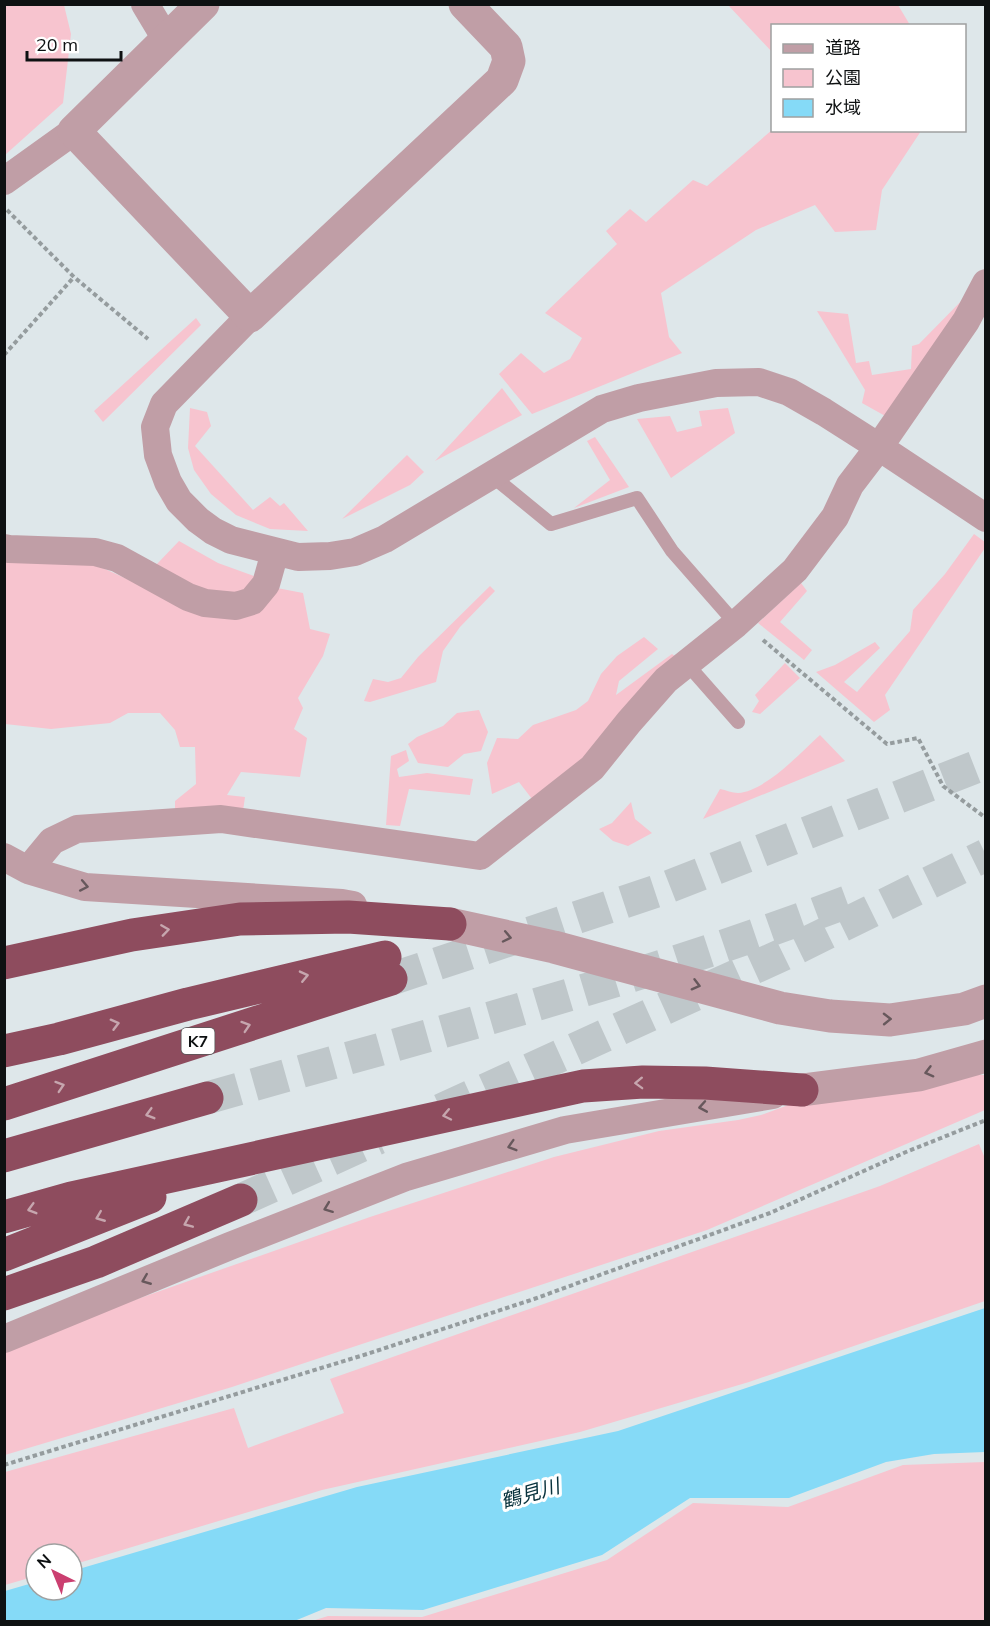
<svg xmlns="http://www.w3.org/2000/svg" width="990" height="1626" viewBox="0 0 990 1626" font-family="Mulish,'Noto Sans JP',sans-serif">
<rect width="100%" height="100%" fill="#dee7ea"/>
<path fill="#f7c4cf" d="M5,4L64,5L71,34L63,103L5,155Z
M728,5H898L910,25L772,26V52Z
M772,130L921,131L882,190L876,230L835,232L815,205L756,230L661,293L669,337L682,353L532,414L499,374L521,353L544,373L570,359L582,338L545,313L617,244L606,231L630,209L646,222L693,180L707,186Z
M974,288L887,417L862,403L865,390L817,311L848,314L856,363L869,361L872,375L911,369L912,346L919,344Z
M196,318L201,325L103,422L94,411Z
M502,388L522,415L435,461Z
M190,408L207,412L211,426L195,446L253,510L270,497L280,506L284,503L308,531L270,529L236,515L211,494L194,470L188,448Z
M728,408L735,433L671,478L637,419L670,416L677,432L702,426L699,411Z
M595,437L629,487L574,508L610,480L587,441Z
M407,455L424,472L410,485L342,519Z
M974,534L985,542V548L885,695L890,710L874,722L816,672L835,665L875,642L880,648L844,682L857,692L910,631L913,610L945,574Z
M179,541L218,563L257,577L244,592H204L156,565Z
M5,555L96,565L203,613L277,588L303,593L310,629L330,634L323,656L298,698L303,708L294,729L307,738L300,777L241,772L227,795L245,797L243,811L175,812V801L196,784L195,747H180L175,730L160,713H128L110,723L51,729L5,724Z
M801,583L807,591L780,622L812,650L804,660L758,623Z
M490,586L495,591L460,627L443,651L436,682L370,702L364,701L373,679L388,682L401,678L418,657Z
M644,637L658,649L619,681L616,695L672,654L680,660L580,766L532,799L519,782L492,794L487,763L497,738L518,739L533,725L576,710L588,701L601,674L617,656Z
M785,663L800,678L760,714L752,712L759,701L755,695Z
M479,710L488,732L481,751L464,754L448,767L418,763L408,744L417,737L443,726L457,713Z
M820,735L845,761L703,819L720,789C726,790 732,793 738,793C766,791 800,753 820,735Z
M406,750L409,761L397,769L399,777L427,773L473,779L470,795L409,789L400,826L386,825L391,756Z
M631,802L635,819L652,833L628,846L613,841L599,829L612,823Z
M958,1075H985V1110L707,1230L232,1387L5,1455L4,1346L370,1217L554,1157L659,1131L738,1120L761,1115L791,1104Z
M979,1144L986,1161L985,1301L749,1382L580,1432L322,1490L72,1565V1554H36V1576L5,1585V1472L234,1408L248,1448L344,1413L330,1379L880,1186Z
M985,1462V1621H312L328,1616L422,1617L607,1560L693,1503L788,1507L903,1465Z"/>
<path fill="#85daf7" d="M985,1308V1452L934,1454L886,1462L789,1498H690L602,1555L423,1610L326,1608L292,1622L5,1621V1591L36,1582V1590H72V1571L357,1487L618,1431Z"/>
<g fill="none" stroke-linecap="round" stroke-linejoin="round">
<path stroke="#bfc7ca" stroke-width="33" stroke-dasharray="33 16" stroke-linecap="butt" d="M391,979L660,890L986,763
M207,1098C421,1037 638,981 847,902
M441,1110L782,955L986,855
M241,1200L378,1138"/>
<path stroke="#959c9e" stroke-width="4" stroke-dasharray="4.5 3" stroke-linecap="butt" d="M7,210L74,277L148,339
M4,355L74,277
M763,640L887,744L918,738L943,786L986,818
M4,1465L367,1354L534,1299L770,1213L906,1152L986,1120"/>
<path stroke="#c09ea6" stroke-width="14" d="M491,475L551,524L637,498L672,551L736,624
M687,664L738,722"/>
<path stroke="#c09ea6" stroke-width="28" d="M145,4L166,39
M4,181L74,131
M250,316L164,404L155,427L158,455L168,482L179,501L198,520L213,531L231,540L298,557L330,556L355,552L385,539L602,409L639,398L716,383L759,382L789,392L824,412L879,447L986,518
M4,548L9,549L95,552L117,558L188,597L205,603L236,606L252,601L266,584L275,552
M4,857L28,870L85,887L342,903L353,905
M28,870L52,841L77,829L221,819L480,856L592,768L629,722L666,680L736,624L795,570L835,517L850,485L879,447L966,321L986,283
M4,1339L230,1246L406,1177L565,1130L773,1095"/>
<path stroke="#c09ea6" stroke-width="33" d="M203,4L74,131L250,316L502,80L509,61L506,47L465,4
M450,924L554,947L780,1008L830,1016L890,1020L964,1009L986,1001
M802,1090L919,1075L986,1056"/>
<path stroke="#8e4c5e" stroke-width="33" d="M4,963L132,935L240,919L348,917L450,924
M4,1051L59,1039L188,1004L385,957
M4,1104L391,979
M4,1156L207,1098
M4,1217L71,1198L583,1086L643,1082L705,1083L802,1090
M4,1255L150,1197
M4,1294L96,1262L241,1200"/>
</g>
<defs><path id="oneway-chevron" d="M-2-3.5L2.5 0L-2 3.5" fill="none" stroke-width="1.6" stroke-linecap="round" stroke-linejoin="round" transform="scale(1.5)"/></defs>
<g stroke="#67585c">
<use href="#oneway-chevron" transform="translate(84 886) rotate(11)"/>
<use href="#oneway-chevron" transform="translate(507 937) rotate(12)"/>
<use href="#oneway-chevron" transform="translate(696 985) rotate(15)"/>
<use href="#oneway-chevron" transform="translate(887 1019) rotate(-1)"/>
<use href="#oneway-chevron" transform="translate(929 1072) rotate(165)"/>
<use href="#oneway-chevron" transform="translate(703 1107) rotate(170)"/>
<use href="#oneway-chevron" transform="translate(512 1146) rotate(163)"/>
<use href="#oneway-chevron" transform="translate(328 1208) rotate(159)"/>
<use href="#oneway-chevron" transform="translate(146 1280) rotate(158)"/>
</g>
<g stroke="#c6a6ae">
<use href="#oneway-chevron" transform="translate(165 930) rotate(-8)"/>
<use href="#oneway-chevron" transform="translate(304 976) rotate(-13)"/>
<use href="#oneway-chevron" transform="translate(115 1024) rotate(-15)"/>
<use href="#oneway-chevron" transform="translate(246 1026) rotate(-18)"/>
<use href="#oneway-chevron" transform="translate(639 1083) rotate(178)"/>
<use href="#oneway-chevron" transform="translate(60 1086) rotate(-18)"/>
<use href="#oneway-chevron" transform="translate(150 1114) rotate(164)"/>
<use href="#oneway-chevron" transform="translate(447 1115) rotate(168)"/>
<use href="#oneway-chevron" transform="translate(32 1209) rotate(164)"/>
<use href="#oneway-chevron" transform="translate(100 1217) rotate(158)"/>
<use href="#oneway-chevron" transform="translate(188 1223) rotate(157)"/>
</g>
<g text-anchor="middle" dominant-baseline="central" stroke-width="6" stroke-linejoin="round" paint-order="stroke">
<rect fill="#fff" stroke="#565859" stroke-width="1.5" x="181.5" y="1028" width="33" height="26" rx="4.5"/>
<g font-size="16" font-weight="bold" fill="#0e1112">
<text x="198" y="1041">K7</text>
</g>
<g font-size="20" font-style="italic" fill="#08323d" stroke="#fff">
<text transform="translate(530 1493) rotate(-16)">鶴見川</text>
</g>
</g>
<rect width="990" height="1626" fill="none" stroke="#0e1112" stroke-width="12"/>
<rect x="771" y="24" width="195" height="108" fill="#ffffff" stroke="#9fa0a0" stroke-width="1.5"/>
<rect x="783" y="44" width="30" height="9" fill="#c09ea6" stroke="#9fa0a0" stroke-width="1.5"/>
<text x="825" y="54" font-size="18" fill="#0e1112">道路</text>
<rect x="783" y="69" width="30" height="18" fill="#f7c4cf" stroke="#9fa0a0" stroke-width="1.5"/>
<text x="825" y="84" font-size="18" fill="#0e1112">公園</text>
<rect x="783" y="99" width="30" height="18" fill="#85daf7" stroke="#9fa0a0" stroke-width="1.5"/>
<text x="825" y="114" font-size="18" fill="#0e1112">水域</text>
<g transform="translate(54 1572) rotate(317)"><circle r="28" fill="#ffffff" stroke="#9fa0a0" stroke-width="1.5"/>
<path d="M0-4.5L10 22L0 15L-10 22Z" fill="#cb3f70"/>
<text y="-9" font-size="16" font-weight="bold" text-anchor="middle" fill="#0e1112">N</text>
</g>
<path d="M27 51v9h94v-9" fill="none" stroke="#0e1112" stroke-width="3"/>
<text x="36" y="51" font-size="18" fill="#0e1112" stroke="#ffffff" stroke-width="4.5" paint-order="stroke">20 m</text>
</svg>
